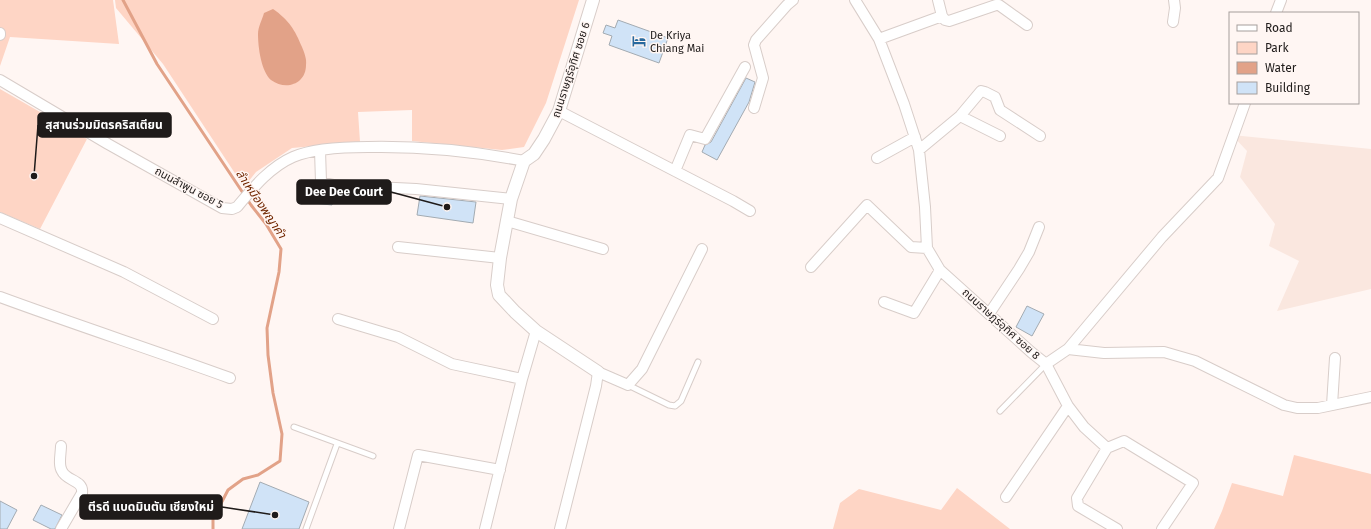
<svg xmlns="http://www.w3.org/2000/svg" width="1371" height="529" viewBox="0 0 1371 529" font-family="'Fira Sans','Noto Sans Thai',sans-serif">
<rect width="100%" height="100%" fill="#fff6f3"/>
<path fill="#fae7df" d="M1232,135L1371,149V289L1277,311L1299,261L1269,246L1275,224L1240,177L1247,151Z"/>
<path fill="#fed5c5" d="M0,0H113L119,44L10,37L0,66Z
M115,0H579L546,103L524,147L502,150L412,141V110L358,112L360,142L292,148L256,172L244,187L163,64L116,8Z
M0,89L87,139L40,229L0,212Z
M1294,455L1371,474V529H1214L1222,511L1232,483L1283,496Z
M957,488L1010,529H833L840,503L859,489L941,510Z"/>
<path fill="#e2a288" d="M273,9C289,20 295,30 302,47C304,52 307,59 306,65C306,84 286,91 271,80C261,71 258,47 258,34C258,27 262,20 264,13Z"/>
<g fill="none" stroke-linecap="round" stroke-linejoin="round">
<path stroke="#e2a288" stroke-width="3" d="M123,0L157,64L251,205L266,224L281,249L279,272L267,328L268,355L273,393L282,434L280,461L258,475L243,479L228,490L213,519V529"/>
</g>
<path fill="#d0e3f7" stroke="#a3abb2" d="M618,20L668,38L659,63L609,45L612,36L603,33L606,25L615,28Z
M746,78L755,82L749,102L717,160L702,152L705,145L711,142Z
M305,184L316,185L319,188L334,191L332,205L304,202Z
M420,196L476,202L473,223L417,215Z
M1027,306L1044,314L1032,336L1016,327Z
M260,482L309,502L299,529H242Z
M0,501L17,510L7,529H0Z
M41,505L62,515L55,529H51L33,520Z"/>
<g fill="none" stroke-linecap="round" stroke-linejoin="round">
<g stroke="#d8cdc9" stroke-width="7">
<path id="service" d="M628,385L669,405L675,406L681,401L698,362
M1000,411L1046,364
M294,427L373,456
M306,529L337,444"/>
</g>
<g stroke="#d8cdc9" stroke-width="12">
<path id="minor" d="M855,0L879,39L904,104L919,150L925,207L927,248L940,270L1031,352L1046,364L1068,406L1084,427L1107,448
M1276,13L1281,0
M942,16L945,20L949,21L996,5H999L1027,25
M1173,22L1175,8L1174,0
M0,33V35
M879,39L942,16L938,0
M0,80L108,144L222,208L232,209L237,207C253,188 270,167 293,157C314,148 345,147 368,147C421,146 473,151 524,161
M754,108L763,78L754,45L756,40L787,5L793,0
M559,111L733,201L750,211
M960,116L1000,136
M320,150L321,182L334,185L416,189L511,199
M919,150L960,116L981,91L985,92L995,97L1000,110L1040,136
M877,158L915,137
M675,171L690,135L705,139L745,67
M0,218L124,272L213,319
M507,221L603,249
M398,247L500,258
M811,267L867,205L911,247L927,248
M0,297C76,325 153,350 230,378
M884,302L914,313L940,270
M989,314L1019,269L1029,252L1039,227
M338,319L398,337L452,364L522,379
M1068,349L1104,353L1164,352L1195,361L1284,405L1297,408H1318L1371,397
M1046,364L1068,349L1162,237L1218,178L1245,103
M1332,405L1335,358
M1006,497L1068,406
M61,529L82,493C84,480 66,481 62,471C58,465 61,453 61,446
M399,529L418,455L500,470
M485,529L522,379L536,331
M560,529L596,386L598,372L628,385L642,369L702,249
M1117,529L1078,506L1077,498L1107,448L1124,441L1193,483L1162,529"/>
</g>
<g stroke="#d8cdc9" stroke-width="14">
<path id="tertiary" d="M593,0L559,111L544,139L534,154L524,161L511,199L500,258L497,285L499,295L515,312L536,331L598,372"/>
</g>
<use href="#service" stroke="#fff" stroke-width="5"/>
<use href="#minor" stroke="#fff" stroke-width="10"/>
<use href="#tertiary" stroke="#fff" stroke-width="12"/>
</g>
<defs>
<g id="hotel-bare" transform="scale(1.08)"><path d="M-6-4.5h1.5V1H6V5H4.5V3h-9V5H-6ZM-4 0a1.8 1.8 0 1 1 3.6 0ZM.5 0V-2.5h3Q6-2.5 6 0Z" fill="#28699e" stroke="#fff6f3" stroke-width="2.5" paint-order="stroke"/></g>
</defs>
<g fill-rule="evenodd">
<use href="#hotel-bare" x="639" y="41"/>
</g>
<g text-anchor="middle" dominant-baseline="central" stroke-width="3" stroke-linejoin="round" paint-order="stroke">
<g font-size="11" fill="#1f1b1a" stroke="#fff6f3" text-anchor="start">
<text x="650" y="35">De Kriya<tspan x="650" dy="13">Chiang Mai</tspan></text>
</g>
<g font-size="11" fill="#1f1b1a" stroke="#fff6f3">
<text transform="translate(571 70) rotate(-72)">ถนนราษฎร์อุทิศ ซอย 6</text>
<text transform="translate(189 188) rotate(28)">ถนนลำพูน ซอย 5</text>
<text transform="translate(1001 324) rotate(42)">ถนนราษฎร์อุทิศ ซอย 8</text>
</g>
<g font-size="12" font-style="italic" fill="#702600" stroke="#fff6f3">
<text transform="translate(261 204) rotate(56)">ลำเหมืองพญาคำ</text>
</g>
</g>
<path fill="none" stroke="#1f1b1a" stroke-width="1.5" d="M34 176L38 125M447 207L391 192M275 515L222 507"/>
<g fill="#1f1b1a" stroke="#fff6f3" stroke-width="1.5">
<circle cx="34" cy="176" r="4"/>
<circle cx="447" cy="207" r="4"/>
<circle cx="275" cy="515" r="4"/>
</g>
<g fill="#1f1b1a" stroke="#1f1b1a" stroke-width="1.5">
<rect x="38" y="113" width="133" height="24" rx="4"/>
<rect x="297" y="180" width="94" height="24" rx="4"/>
<rect x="80" y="495" width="142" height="24" rx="4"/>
</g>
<g font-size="12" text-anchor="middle" font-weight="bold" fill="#fff">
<text x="104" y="129">สุสานร่วมมิตรคริสเตียน</text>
<text x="344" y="196">Dee Dee Court</text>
<text x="151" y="511">ตีรดี แบดมินตัน เชียงใหม่</text>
</g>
<rect x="1229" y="12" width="130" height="92" fill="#fff6f3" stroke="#a59e9c"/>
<rect x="1237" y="25" width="20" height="6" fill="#ffffff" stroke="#a59e9c"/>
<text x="1265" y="32" font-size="12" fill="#1f1b1a">Road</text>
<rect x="1237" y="42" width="20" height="12" fill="#fed5c5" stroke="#a59e9c"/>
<text x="1265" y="52" font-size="12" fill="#1f1b1a">Park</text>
<rect x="1237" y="62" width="20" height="12" fill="#e2a288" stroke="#a59e9c"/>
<text x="1265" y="72" font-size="12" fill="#1f1b1a">Water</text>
<rect x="1237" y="82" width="20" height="12" fill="#d0e3f7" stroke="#a59e9c"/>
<text x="1265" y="92" font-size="12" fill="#1f1b1a">Building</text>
</svg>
